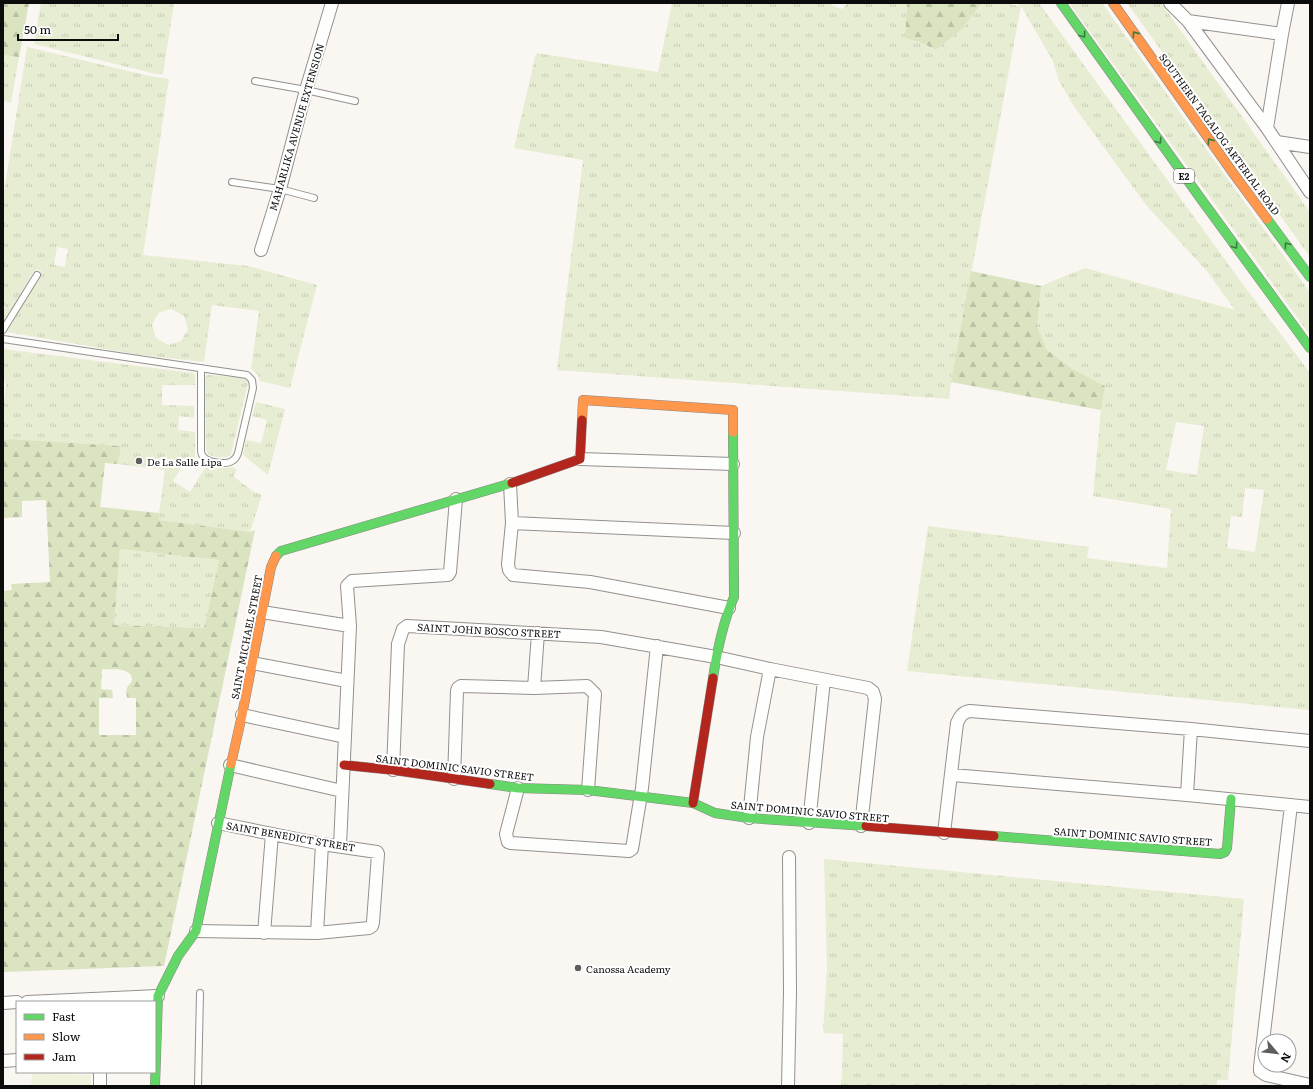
<svg xmlns="http://www.w3.org/2000/svg" width="1313" height="1089" viewBox="0 0 1313 1089" font-family="Literata,serif">
<defs>
<pattern id="grass-tufts" width="24" height="20" patternUnits="userSpaceOnUse"><rect width="24" height="20" fill="#e7edd2"/><path d="M3 7l-1-3M5 7V3M7 7l1-3M15 17l-1-3M17 17v-4M19 17l1-3" fill="none" stroke="#c5cab3"/></pattern>
<pattern id="forest-firs" width="22" height="20" patternUnits="userSpaceOnUse"><rect width="22" height="20" fill="#dae4c1"/><path d="M5 1l3.5 6h-7zM16 11l3.5 6h-7z" fill="#bac2a5"/></pattern>
</defs>
<rect width="100%" height="100%" fill="#faf6f1"/>
<path fill="url(#grass-tufts)" fill-rule="evenodd" d="M41,3H174L163,74H156L34,44Z
M672,3H831L833,6L843,9L847,3H907L905,38L922,43L936,50L963,28L982,3H1003L1020,6L1018,3H1039L1239,279L1310,373V710L907,671L928,526L1089,547L1087,558L1167,568L1171,509L1093,496L1101,410L1105,386L1073,369L1047,350L1037,326L1041,286L1085,268L1235,310L1206,270L1146,205L1073,105L1059,81L1053,61L1021,6L951,382L949,399L557,370L583,160L514,148L536,53L658,72ZM1176,422L1204,426L1197,475L1166,470ZM1245,488L1264,490L1255,552L1227,548L1231,516L1242,517Z
M1069,3H1102L1226,177L1310,292V335Z
M1127,3H1161L1310,212V257Z
M27,47L149,76L169,79L143,255L248,266L317,285L290,388L260,381L258,375L251,369L259,311L212,305L204,362L134,354L7,332L41,273V271L37,269L33,272L3,324V312H4L5,306L3,305V198ZM57,247L68,249L65,267L54,265ZM171,309L184,316L188,329L181,341L168,345L156,338L152,325L158,313Z
M3,55L19,57L11,103L3,101Z
M3,349L193,373L195,376V385H162V405L194,406V418L179,416L178,430L195,432V458L194,460L187,461L184,463L173,481L190,492L203,471L207,467L226,468L233,467L237,470L233,476L254,492L262,495L250,532L158,520L165,470L118,464L120,446L11,439L3,440V411L6,385L3,376Z
M207,375H210L244,378L247,380L248,383L231,454L228,457C220,457 210,459 206,450L205,378Z
M256,402L285,409L268,475L243,455L246,440L261,443L267,420L252,416Z
M120,549L219,560L204,628L114,625Z
M824,859L1244,899L1228,1080H1217V1086H840L842,1078L843,1034L823,1033L827,968Z"/>
<path fill="url(#forest-firs)" fill-rule="evenodd" d="M3,3H29L19,57L3,55Z
M907,3H982L963,28L936,50L922,43L905,38Z
M971,271L1041,286L1037,326L1047,350L1073,369L1105,386L1101,410L951,382Z
M11,439L121,446L118,464L105,463L100,507L159,513V520L250,532L255,530L164,966L3,972V591L12,590L11,584L50,582L46,500L22,501V517L3,518V440ZM120,549L219,560L204,628L114,625ZM102,669C111,670 132,666 132,680C131,684 128,685 127,688C126,691 127,696 127,698H136V735H99V698H113L112,690L101,689Z"/>
<path fill="#f0f2dc" d="M32,1074L91,1075V1086H31Z"/>
<g fill="none" stroke-linecap="round" stroke-linejoin="round">
<g stroke="#93918f" stroke-width="8">
<path id="lane" d="M255,81L306,90L355,101
M232,182L280,189L314,198
M3,330L37,275
M3,339L247,375L252,380L253,388L238,453C237,456 236,459 232,461C226,465 207,463 202,455C201,453 201,451 201,449V368
M198,1086L200,993"/>
</g>
<g stroke="#93918f" stroke-width="14">
<path id="street" d="M1170,3L1188,21L1267,128L1310,192
M1188,21L1282,34
M1267,128L1282,34L1288,3
M1277,142L1310,147
M261,250L280,189L306,90L332,3
M580,459L733,464
M510,484L512,523L508,564L509,570L513,575L590,582L729,608
M512,523L734,533
M262,612L350,626
M252,663L347,681
M534,688L538,633
M242,715L345,737
M230,765L342,791
M393,770L398,644L403,629L407,626L601,637L716,657L770,669L868,688L873,692L875,699L861,826
M952,775L1187,795L1310,807
M454,779L457,691L458,688L461,686L534,688L587,686L595,694L588,790
M518,788L506,834L508,842L511,843L629,851L632,849L642,788L657,646
M1187,795L1191,729
M1291,805L1260,1067V1071L1266,1075L1310,1085
M749,818L757,737L770,669
M809,823L824,680
M944,833L957,723C960,716 963,712 970,711L1191,729L1310,741
M340,846L350,626L347,586L352,581L448,575L450,572L456,499
M196,931L317,933L369,928L372,926L373,922L378,854L377,852L322,844L218,823
M264,933L272,834
M317,933L322,844
M27,1002L158,996
M3,1003L17,1002
M3,1061L17,1060
M100,1086V1072
M788,1086L790,992L789,857"/>
</g>
<g stroke="#8a8886" stroke-width="10">
<path id="fast" d="M1061,3L1201,199L1310,348
M1267,219L1310,277
M276,556L281,551L512,483
M713,678C717,651 723,622 734,597L733,432
M490,784L518,788L588,790L693,803L715,813L749,818L866,826
M994,836L1220,854L1225,852L1227,848L1231,799
M155,1086L158,996L178,956L196,931L231,764"/>
</g>
<g stroke="#8a8886" stroke-width="10">
<path id="slow" d="M1113,3L1233,173L1267,219
M582,420L583,400L733,410V432
M231,764L242,715L271,567L276,556"/>
</g>
<g stroke="#8a8886" stroke-width="10">
<path id="jam" d="M512,483L580,459L582,420
M344,765L393,770L490,784
M693,803L713,678
M866,826L994,836"/>
</g>
<use href="#lane" stroke="#fefefd" stroke-width="6"/>
<use href="#street" stroke="#fefefd" stroke-width="12"/>
<use href="#fast" stroke="#63d668" stroke-width="9"/>
<use href="#slow" stroke="#ff974d" stroke-width="9"/>
<use href="#jam" stroke="#b3261e" stroke-width="9"/>
</g>
<defs><path id="oneway-chevron" d="M-2-3.5L2.5 0L-2 3.5" fill="none" stroke-width="1.6" stroke-linecap="round" stroke-linejoin="round"/></defs>
<g stroke="#3c7b3f">
<use href="#oneway-chevron" transform="translate(1135 34) rotate(-125)"/>
<use href="#oneway-chevron" transform="translate(1083 35) rotate(54)"/>
<use href="#oneway-chevron" transform="translate(1159 141) rotate(55)"/>
<use href="#oneway-chevron" transform="translate(1210 141) rotate(-125)"/>
<use href="#oneway-chevron" transform="translate(1287 245) rotate(-127)"/>
<use href="#oneway-chevron" transform="translate(1235 246) rotate(54)"/>
</g>
<g fill="#5f5e5c" stroke="#fff" stroke-width="1.5">
<circle cx="139" cy="461" r="4"/>
<circle cx="578" cy="968" r="4"/>
</g>
<g text-anchor="middle" dominant-baseline="central" stroke-width="4" stroke-linejoin="round" paint-order="stroke">
<rect fill="#fff" stroke="#555" stroke-width="1" x="1174" y="169" width="20" height="14" rx="3"/>
<g font-size="9" font-weight="bold" fill="#0c0c0c">
<text x="1184" y="176">E2</text>
</g>
<g font-size="10" fill="#0c0c0c" stroke="#fff">
<text transform="translate(296 127) rotate(-74)">MAHARLIKA AVENUE EXTENSION</text>
<text transform="translate(1220 134) rotate(54)">SOUTHERN TAGALOG ARTERIAL ROAD</text>
<text transform="translate(489 630) rotate(3)">SAINT JOHN BOSCO STREET</text>
<text transform="translate(246 637) rotate(-79)">SAINT MICHAEL STREET</text>
<text transform="translate(455 767) rotate(7)">SAINT DOMINIC SAVIO STREET</text>
<text transform="translate(810 811) rotate(5)">SAINT DOMINIC SAVIO STREET</text>
<text transform="translate(291 836) rotate(10)">SAINT BENEDICT STREET</text>
<text transform="translate(1133 836) rotate(4)">SAINT DOMINIC SAVIO STREET</text>
</g>
<g font-size="10" fill="#0c0c0c" stroke="#fff" text-anchor="start">
<text x="147" y="461">De La Salle Lipa</text>
<text x="586" y="968">Canossa Academy</text>
</g>
</g>
<rect width="1313" height="1089" fill="none" stroke="#0c0c0c" stroke-width="8"/>
<rect x="16" y="1001" width="140" height="72" fill="#ffffff" stroke="#9e9e9e"/>
<rect x="24" y="1014" width="20" height="6" fill="#63d668" stroke="#9e9e9e"/>
<text x="52" y="1021" font-size="12" fill="#0c0c0c">Fast</text>
<rect x="24" y="1034" width="20" height="6" fill="#ff974d" stroke="#9e9e9e"/>
<text x="52" y="1041" font-size="12" fill="#0c0c0c">Slow</text>
<rect x="24" y="1054" width="20" height="6" fill="#b3261e" stroke="#9e9e9e"/>
<text x="52" y="1061" font-size="12" fill="#0c0c0c">Jam</text>
<g transform="translate(1277 1053) rotate(118)"><circle r="19" fill="#ffffff" stroke="#9e9e9e"/>
<path d="M0-3L7 15L0 10L-7 15Z" fill="#5f5e5c"/>
<text y="-6" font-size="11" font-weight="bold" text-anchor="middle" fill="#0c0c0c">N</text>
</g>
<path d="M18 34v6h100v-6" fill="none" stroke="#0c0c0c" stroke-width="2"/>
<text x="24" y="34" font-size="12" fill="#0c0c0c" stroke="#ffffff" stroke-width="3" paint-order="stroke">50 m</text>
</svg>
